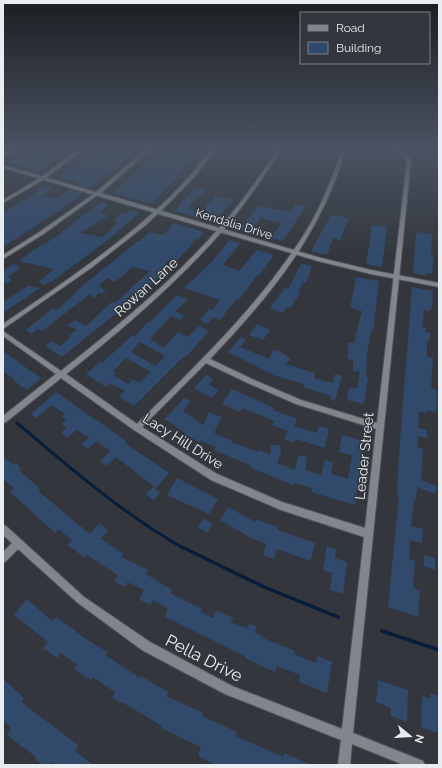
<svg xmlns="http://www.w3.org/2000/svg" width="442" height="768" viewBox="0 0 442 768" font-family="Raleway,sans-serif">
<rect width="100%" height="100%" fill="#33373d"/>
<g fill="none" stroke-linecap="round" stroke-linejoin="round">
<path stroke="#061d3b" stroke-width="3" d="M17,423C70,468 122,513 183,548"/>
<path stroke="#061d3b" stroke-width="3.5" d="M182,547L264,587L338,617
M382,631L439,650"/>
</g>
<path fill="#314a6c" fill-rule="evenodd" d="M31,147H73L36,173L28,171L31,169L27,167L8,163Z
M98,147L127,151L131,147H139L120,165L89,188L75,184L78,182L58,177Z
M163,147H193L187,153L198,155L151,204L113,193Z
M45,185L53,187L42,196L56,199L69,189L83,193L59,211L3,247V212L34,194Z
M195,188L206,190L201,196H198L188,209L202,212L209,202H212L215,196L234,200L214,222L174,211Z
M101,202L109,204L100,212L108,216L80,233L103,237L118,222L114,221L122,213L126,214L130,210L139,213L109,239L54,280L44,285L39,282L54,269L19,261L41,245H43L58,235Z
M295,204L306,206L283,241L271,238L281,223L261,218L250,233L239,230L258,206L291,212Z
M331,215L349,218L340,240L333,238L327,255L311,251Z
M174,223L204,232L198,240L195,239L188,249L176,261L170,259L159,272L162,274L141,293L62,357L45,346L52,341L60,346L71,337L69,336L77,330L68,325L75,320L86,326L112,302L115,303L131,289H130L150,271L133,267L115,282L107,278L99,286L106,291L101,294L99,293L94,298L90,294L42,331L38,329L32,334L26,330L53,308L57,310L76,293L75,292L138,241H140L149,232L163,235Z
M372,225L387,227L382,267L366,264Z
M416,232L432,234L431,255H434L432,274L426,273V276L413,273Z
M231,241L240,243L223,265L239,271L257,250L274,255L259,276L257,275L239,300L236,299L220,320L214,317L208,324L200,320L209,309L212,310L220,300L184,288L211,263L228,242Z
M13,264L20,267L8,277L12,280L7,284L3,281V271Z
M301,264L312,266L306,283L303,282L298,293H300L290,308L288,307L283,313L270,308L285,288L288,289Z
M356,277L379,281L373,331L371,330L367,356L366,377L368,378L364,404L347,400L349,387L357,389L360,372L353,371V360L347,359L349,350H347L348,342L354,343L362,311L350,308Z
M28,286L40,288L3,313V302Z
M412,287L433,291L432,309L430,308V311L424,310L422,327L426,328L425,332L430,333V341L427,340V356L433,358L431,388L437,390L436,413L427,410V413L419,411L418,428L427,430V438L418,436V448L423,449L421,480L437,486L435,494L417,487L416,499H414L411,526L423,529L422,543L410,540L409,559L415,561L413,588L420,591L418,617L388,607L399,495L397,494L399,455Z
M177,295L188,300L175,311L184,316L180,320L171,316L150,339L164,348L178,332L188,337L199,326L209,331L186,357L184,356L134,406L119,397L125,391L110,383L106,387L86,374L100,362L102,363L133,335L136,336L147,322H150ZM140,342L165,356L155,366L131,352ZM126,358L151,372L139,383L133,379L128,384L113,375L116,372L113,371Z
M257,324L270,330L263,340L249,335Z
M241,337L246,340L240,347L269,359L273,350L281,352L291,359L285,364L315,373L314,377L316,379L333,383L335,374L342,376L335,400L331,399V396L303,387L304,384L273,375L228,352Z
M3,351L28,369L41,378L27,390L14,381L15,380L3,371Z
M206,375L213,379L209,385L219,390L212,398L194,388Z
M232,389L274,408L273,410L297,419L294,426L317,433L319,426L329,429L325,448L296,439L294,443L284,439L288,431L272,425L275,421L243,408L240,412L222,404Z
M56,392L126,441L125,443L169,473L156,488L116,457L107,466L100,461L110,451L97,441L88,449L81,444L89,438L77,430L67,438L61,433L67,427L62,424L66,420L62,417L65,414L52,405L36,418L31,414Z
M184,398L191,401L183,411L203,425L209,412L222,417L214,433L232,441L231,442L258,452L259,450L271,455L270,445H280L281,453L277,463L295,470L298,455L307,457L305,470L321,475L325,460L333,463L331,474L348,479L352,455L339,452L342,435L363,441L355,505L311,492L312,488L294,483L293,485L251,468L252,466L214,450L216,447L201,441L199,442L184,434L185,433L165,419Z
M3,457L14,465L16,463L21,468L19,470L40,489L38,491L90,534L99,523L108,530L101,539L124,554L121,557L148,570L146,574L172,590L170,593L202,609L201,612L213,618L216,610L233,618L231,622L248,629L249,624L256,626L255,633L263,636V638L295,651L294,654L316,663L318,656L332,662L327,693L299,682L300,675L277,666L275,672L262,666L245,658V656L165,617L168,609L153,600L150,605L139,599L144,590L127,582L125,587L114,581L118,575L87,555L85,558L68,545L72,540L58,529L55,533L10,492L14,488L3,479Z
M177,478L218,499L209,514L167,495Z
M153,487L160,493L153,500L146,494Z
M228,507L255,522L256,519L277,527V530L315,543L311,561L277,549L274,559L263,555L266,544L251,538L220,520Z
M204,519L213,524L207,533L198,527Z
M327,546L336,549L335,558L347,562L343,594L330,590L332,573L323,570Z
M424,555L435,558V570L424,566Z
M27,599L52,621L56,617L76,631L75,632L107,652L105,655L140,678L141,676L168,692L166,696L203,713L202,716L237,732L236,736L283,757L284,753L311,765H216L198,756L201,747L161,728L162,726L122,702L121,703L112,698L115,692L93,677L91,680L74,669L77,664L60,653L57,658L43,648L48,642L14,615Z
M3,679L24,698L21,702L78,745L75,751L93,765H56L52,762L50,765H43L35,759L36,757L7,735L11,728L3,720Z
M378,680L408,690L407,722L391,716V708L376,702Z
M430,693L439,696V725H437V733L421,727L422,696L430,699Z"/>
<g fill="none" stroke-linecap="round" stroke-linejoin="round">
<g stroke="#515559" stroke-width="2">
<path id="minor" d="M15,147H21L3,158V155Z
M82,147H87L45,179L3,203V200L41,177Z
M213,147H218L196,175L172,200L147,224L91,268L3,329V324C60,285 119,246 169,198C185,182 199,165 213,147Z
M279,147H283C265,175 246,203 224,229C177,283 122,330 66,374L137,424C200,362 266,299 311,223C324,199 334,173 343,147H347C339,171 331,194 319,216C292,269 251,316 210,359L254,380L301,400L377,423L407,160C401,149 389,151 379,147C392,147 404,148 411,160L353,733L423,761L425,765H404L352,744L350,765H338L341,740L225,694L142,650L78,603L18,549L6,561L3,563V552L12,543L3,535V525L6,526L84,597L150,642L232,686L342,729L364,537L281,510L211,480L134,430L61,378L6,422L3,423V416L56,374L3,336V331L61,371C118,326 174,280 221,226C243,201 261,175 279,147ZM206,363L250,384L296,404L376,429L365,528L282,502L217,474L142,427Z
M95,193L99,194L42,235L3,259V255L38,233Z"/>
</g>
<g stroke="#515559" stroke-width="2">
<path id="tertiary" d="M148,147H153L101,193L321,258L371,270L439,283V287L371,274L318,261L3,168V165L96,192Z"/>
</g>
<use href="#minor" fill="#82868c" fill-rule="evenodd"/>
<use href="#tertiary" fill="#82868c" fill-rule="evenodd"/>
</g>
<linearGradient id="sky" x2="0" y2="1"><stop stop-color="#1c1e22"/><stop offset="0.58" stop-color="#4a5362"/><stop offset="1" stop-color="#4a5362" stop-opacity="0"/></linearGradient>
<rect width="442" height="255" fill="url(#sky)"/>
<g text-anchor="middle" dominant-baseline="central" stroke-width="3" stroke-linejoin="round" paint-order="stroke">
<g font-size="12" fill="#eaedf0" stroke="#33373d">
<text transform="translate(234 224) rotate(17)">Kendalia Drive</text>
</g>
<g font-size="14" fill="#eaedf0" stroke="#33373d">
<text transform="translate(146 287) rotate(-42)">Rowan Lane</text>
<text transform="translate(183 441) rotate(32)">Lacy Hill Drive</text>
<text transform="translate(364 456) rotate(-84)">Leader Street</text>
</g>
<g font-size="17" fill="#eaedf0" stroke="#33373d">
<text transform="translate(204 658) rotate(27)">Pella Drive</text>
</g>
</g>
<rect width="442" height="768" fill="none" stroke="#eaedf0" stroke-width="8"/>
<rect x="300" y="12" width="130" height="52" fill="#33373d" stroke="#7c8085"/>
<rect x="308" y="25" width="20" height="6" fill="#82868c" stroke="#7c8085"/>
<text x="336" y="32" font-size="12" fill="#eaedf0">Road</text>
<rect x="308" y="42" width="20" height="12" fill="#314a6c" stroke="#7c8085"/>
<text x="336" y="52" font-size="12" fill="#eaedf0">Building</text>
<g transform="translate(410 736) rotate(108)" stroke="#33373d" stroke-width="3" paint-order="stroke">
<path d="M0-3L7 15L0 10L-7 15Z" fill="#eaedf0"/>
<text y="-6" font-size="11" font-weight="bold" text-anchor="middle" fill="#eaedf0">N</text>
</g>
</svg>
